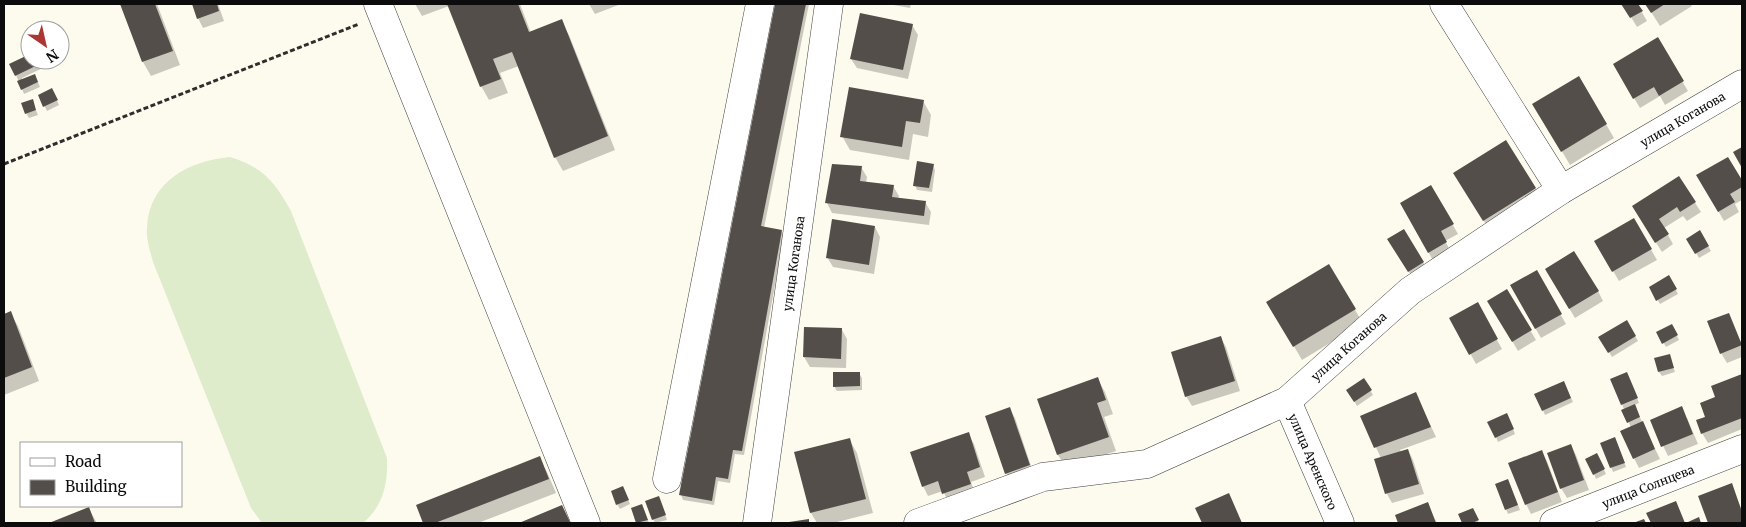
<svg xmlns="http://www.w3.org/2000/svg" width="1746" height="527" viewBox="0 0 1746 527" font-family="Merriweather,serif">
<rect width="100%" height="100%" fill="#fdfbed"/>
<path fill="#deeccb" d="M230,157C263,167 275,182 291,211L387,458C388,484 383,506 363,523H262L251,508L153,262C150,251 146,239 147,228C149,181 189,161 230,157Z"/>
<path fill="#0003" d="M121,4H157L180,65L151,76L143,62Z
M193,4H218L224,21L203,28L198,18Z
M415,4H520L531,33L561,21L569,35L615,150L563,171L555,157L519,66L500,73L508,93L489,100L481,86L449,6L422,16Z
M589,4H621L595,14Z
M776,4H809L764,228L781,231L784,236L744,455L735,454L730,483L718,481L714,505L683,500L681,495Z
M888,4H911L910,8Z
M1623,4H1637L1647,21L1637,27Z
M1646,4H1690L1692,6L1660,26Z
M912,25L918,35L908,79L857,68L851,59Z
M1657,39L1688,91L1665,105L1660,96L1640,108L1614,65Z
M30,55V60H50L51,64L22,78V80H37L40,87L24,94L16,75Z
M1579,78L1614,138L1570,165L1534,104Z
M54,94L59,105L47,111L39,95Z
M32,101L38,115L29,118L26,113Z
M923,101L931,115L928,137L913,134L909,160L850,150L842,136Z
M1728,158L1742,183V200L1735,204L1739,212L1724,221L1698,176Z
M933,165L935,170L932,192L917,190L915,185Z
M861,167L867,177L866,183L893,186L899,196L898,199L925,202L931,212L929,225L832,213L827,203Z
M1679,178L1701,212L1687,221L1683,216L1664,228L1673,244L1662,252L1639,216Z
M1431,187L1458,234L1445,241L1451,252L1434,262L1401,204Z
M1463,187L1535,188L1543,202L1492,234Z
M1634,220L1657,260L1619,281L1596,242Z
M875,227L880,237L874,274L833,267L827,257Z
M1404,231L1429,272L1412,277L1395,248Z
M1700,232L1711,251L1699,258L1688,239Z
M1328,266L1363,323L1302,360L1268,302Z
M1546,270L1598,291L1603,301L1575,318Z
M1536,272L1566,324L1541,338L1511,286Z
M1669,277L1678,294L1660,304L1650,287Z
M1507,291L1536,340L1518,351L1489,301Z
M1477,304L1502,349L1476,364L1451,318Z
M10,313L18,326L39,381L4,395V315Z
M1728,314L1742,345V357L1727,363L1721,353Z
M1626,321L1638,341L1612,357L1600,337Z
M1672,326L1679,340L1666,347L1658,333Z
M842,330L847,339L846,368L810,367L804,357Z
M1221,338L1226,347L1240,391L1192,406L1186,396Z
M1669,356L1675,372L1662,376L1659,372Z
M859,373L862,378V390L837,391L834,386Z
M1741,375L1742,429L1708,443L1702,433L1706,417L1717,398Z
M1097,378L1105,392L1113,414L1104,417L1116,451L1066,468L1058,455L1038,400Z
M1629,378L1639,403L1634,405L1660,459L1639,468L1634,458L1631,428L1622,404Z
M1364,380L1373,395L1357,406L1348,390Z
M1566,387L1573,402L1545,415L1543,410Z
M1416,394L1436,437L1400,450L1401,452L1408,450L1413,460L1424,494L1392,503L1387,494L1376,460L1381,458L1361,416Z
M1009,408L1015,418L1034,475L1012,483L1006,473Z
M1687,418L1698,444L1668,456L1651,421Z
M1509,419L1515,434L1498,442L1496,437Z
M968,434L974,444L985,477L971,482L975,494L949,503L943,491L928,496L923,486Z
M849,439L857,453L873,513L833,523H817L811,513L795,453Z
M1601,443H1617L1626,467L1613,472Z
M1571,445L1576,455L1589,490L1567,498L1561,488Z
M1541,452L1547,461L1562,502L1531,514L1526,504Z
M539,458L547,472L556,493L478,523H424L418,506Z
M1599,460L1606,474L1596,479L1594,474Z
M1510,485L1520,510L1508,514L1506,509Z
M1731,485L1742,510V523H1709L1699,497Z
M625,492L630,504L620,509L617,504Z
M646,502H661L667,520L655,523Z
M1427,504L1437,523H1400L1397,515Z
M561,506L570,523H522Z
M89,509L97,523H52Z
M632,509L644,510L649,523H638Z
M1475,514L1479,523H1463L1459,515Z"/>
<path fill="#534e4a" d="M120,4H155L173,51L142,62Z
M192,4H217L219,11L197,19Z
M447,4H518L529,32L562,19L608,136L554,158L512,52L493,59L501,79L480,87Z
M775,4H806L761,226L782,230L742,451L733,450L728,479L716,477L712,501L679,495Z
M1621,4H1638L1643,11L1630,18Z
M1645,4H1665L1651,13Z
M860,13L913,24L903,70L850,59Z
M1658,37L1684,81L1659,96L1654,87L1633,99L1613,64Z
M30,54V60H48L15,76L9,64Z
M35,74L38,82L21,90L17,81Z
M1579,76L1607,124L1561,152L1532,104Z
M849,87L924,100L920,123L906,121L902,147L840,137Z
M52,88L58,100L43,107L38,95Z
M33,99L36,110L25,114L21,103Z
M1506,140L1536,188L1483,221L1453,173Z
M1742,147V168L1733,152Z
M1728,157L1742,180V187L1730,194L1735,202L1718,212L1696,175Z
M917,161L934,164L929,188L913,186Z
M832,164L862,166L860,181L894,185L892,197L926,201L924,216L825,203Z
M1679,176L1696,202L1680,212L1677,207L1659,219L1669,234L1655,243L1632,206Z
M1431,185L1454,224L1441,231L1447,242L1428,253L1400,203Z
M1634,218L1652,249L1612,272L1594,241Z
M832,219L875,226L869,265L826,258Z
M1404,229L1424,262L1408,272L1387,239Z
M1700,230L1709,246L1695,254L1686,239Z
M1574,251L1599,291L1569,309L1545,269Z
M1329,264L1356,309L1293,347L1266,302Z
M1537,270L1562,314L1535,329L1510,285Z
M1669,275L1677,289L1656,301L1649,287Z
M1507,289L1532,330L1512,342L1487,301Z
M1478,302L1498,339L1469,355L1449,318Z
M11,311L32,367L4,378V314Z
M1729,313L1742,345L1720,354L1707,321Z
M1627,320L1636,336L1608,353L1598,337Z
M1672,324L1678,335L1662,344L1656,332Z
M804,327L842,328L841,359L803,357Z
M1221,336L1235,381L1185,397L1171,352Z
M1670,354L1674,368L1658,372L1654,358Z
M833,372H860V386L833,387Z
M1627,372L1638,398L1621,405L1610,379Z
M1742,374V418L1701,434L1696,420L1705,417L1700,403L1715,397L1711,386Z
M1098,377L1106,400L1097,403L1109,437L1057,455L1037,399Z
M1364,378L1372,390L1354,402L1346,390Z
M1564,381L1571,398L1542,411L1534,394Z
M1416,392L1431,427L1374,448L1360,416Z
M1635,404L1640,417L1627,423L1621,410Z
M1682,406L1693,434L1661,447L1650,420Z
M1010,407L1030,465L1005,474L985,416Z
M1507,413L1514,429L1495,438L1487,422Z
M1643,421L1655,449L1633,459L1620,431Z
M969,432L980,467L967,472L971,484L942,494L938,481L922,487L910,452Z
M1615,437L1625,463L1610,468L1600,443Z
M850,438L866,499L810,513L794,452Z
M1571,444L1584,480L1560,489L1547,453Z
M1408,449L1419,484L1385,494L1374,459Z
M1542,450L1558,492L1525,505L1508,463Z
M1597,453L1605,469L1593,475L1585,459Z
M540,456L549,479L435,523H423L416,505Z
M1508,479L1518,505L1505,510L1495,484Z
M1732,483L1742,512V523H1708L1698,496Z
M623,486L629,500L616,505L611,491Z
M1229,493L1242,523H1202L1195,508Z
M659,496L666,515L652,520L645,501Z
M1676,501L1685,523H1651L1646,513Z
M1428,502L1436,523H1398L1395,515Z
M642,504L648,520L636,523L631,508Z
M562,505L570,522L519,523Z
M89,507L95,523H49Z
M1473,508L1479,520L1472,523H1462L1458,514Z
M1699,517L1701,523H1689L1688,522Z
M809,519V523H789V522Z
M1644,519L1646,523H1633Z"/>
<g fill="none" stroke-linecap="round" stroke-linejoin="round">
<g stroke="#3f3f3f" stroke-width="29">
<g id="minor">
<path d="M378,4L586,523"/>
<path d="M1444,4L1561,190"/>
<path id="s1" d="M1287,401L1340,523"/>
<path d="M667,479L760,4"/>
<path id="s2" d="M757,523L829,4"/>
<path id="s3" d="M918,523L1043,477L1147,464L1287,401L1410,291L1561,190L1742,84"/>
<path id="s4" d="M1554,523L1742,449"/>
</g>
</g>
<path stroke="#2e2e2e" stroke-width="3" stroke-dasharray="5 2.5" stroke-linecap="butt" d="M4,164L359,24"/>
<use href="#minor" stroke="#fff" stroke-width="28"/>
</g>
<g text-anchor="middle" dominant-baseline="central" stroke-width="5" stroke-linejoin="round" paint-order="stroke">
<g font-size="12" fill="#0c0c0c" stroke="#fff">
<text stroke="none"><textPath href="#s3" startOffset="879">улица Коганова</textPath></text>
<text stroke="none"><textPath href="#s2" startOffset="262">улица Коганова</textPath></text>
<text stroke="none"><textPath href="#s3" startOffset="474">улица Коганова</textPath></text>
<text stroke="none"><textPath href="#s1" startOffset="66">улица Аренского</textPath></text>
<text stroke="none"><textPath href="#s4" startOffset="101">улица Солнцева</textPath></text>
</g>
</g>
<rect width="1746" height="527" fill="none" stroke="#0c0c0c" stroke-width="10"/>
<rect x="20" y="442" width="162" height="65" fill="#ffffff" stroke="#9e9e9e"/>
<rect x="30" y="458" width="25" height="8" fill="#ffffff" stroke="#9e9e9e"/>
<text x="65" y="467" font-size="15" fill="#0c0c0c">Road</text>
<rect x="30" y="480" width="25" height="15" fill="#534e4a" stroke="#9e9e9e"/>
<text x="65" y="492" font-size="15" fill="#0c0c0c">Building</text>
<g transform="translate(45 45) rotate(146)"><circle r="24" fill="#ffffff" stroke="#9e9e9e"/>
<path d="M0-4L9 19L0 12L-9 19Z" fill="#ac3634"/>
<text y="-8" font-size="14" font-weight="bold" text-anchor="middle" fill="#0c0c0c">N</text>
</g>
</svg>
